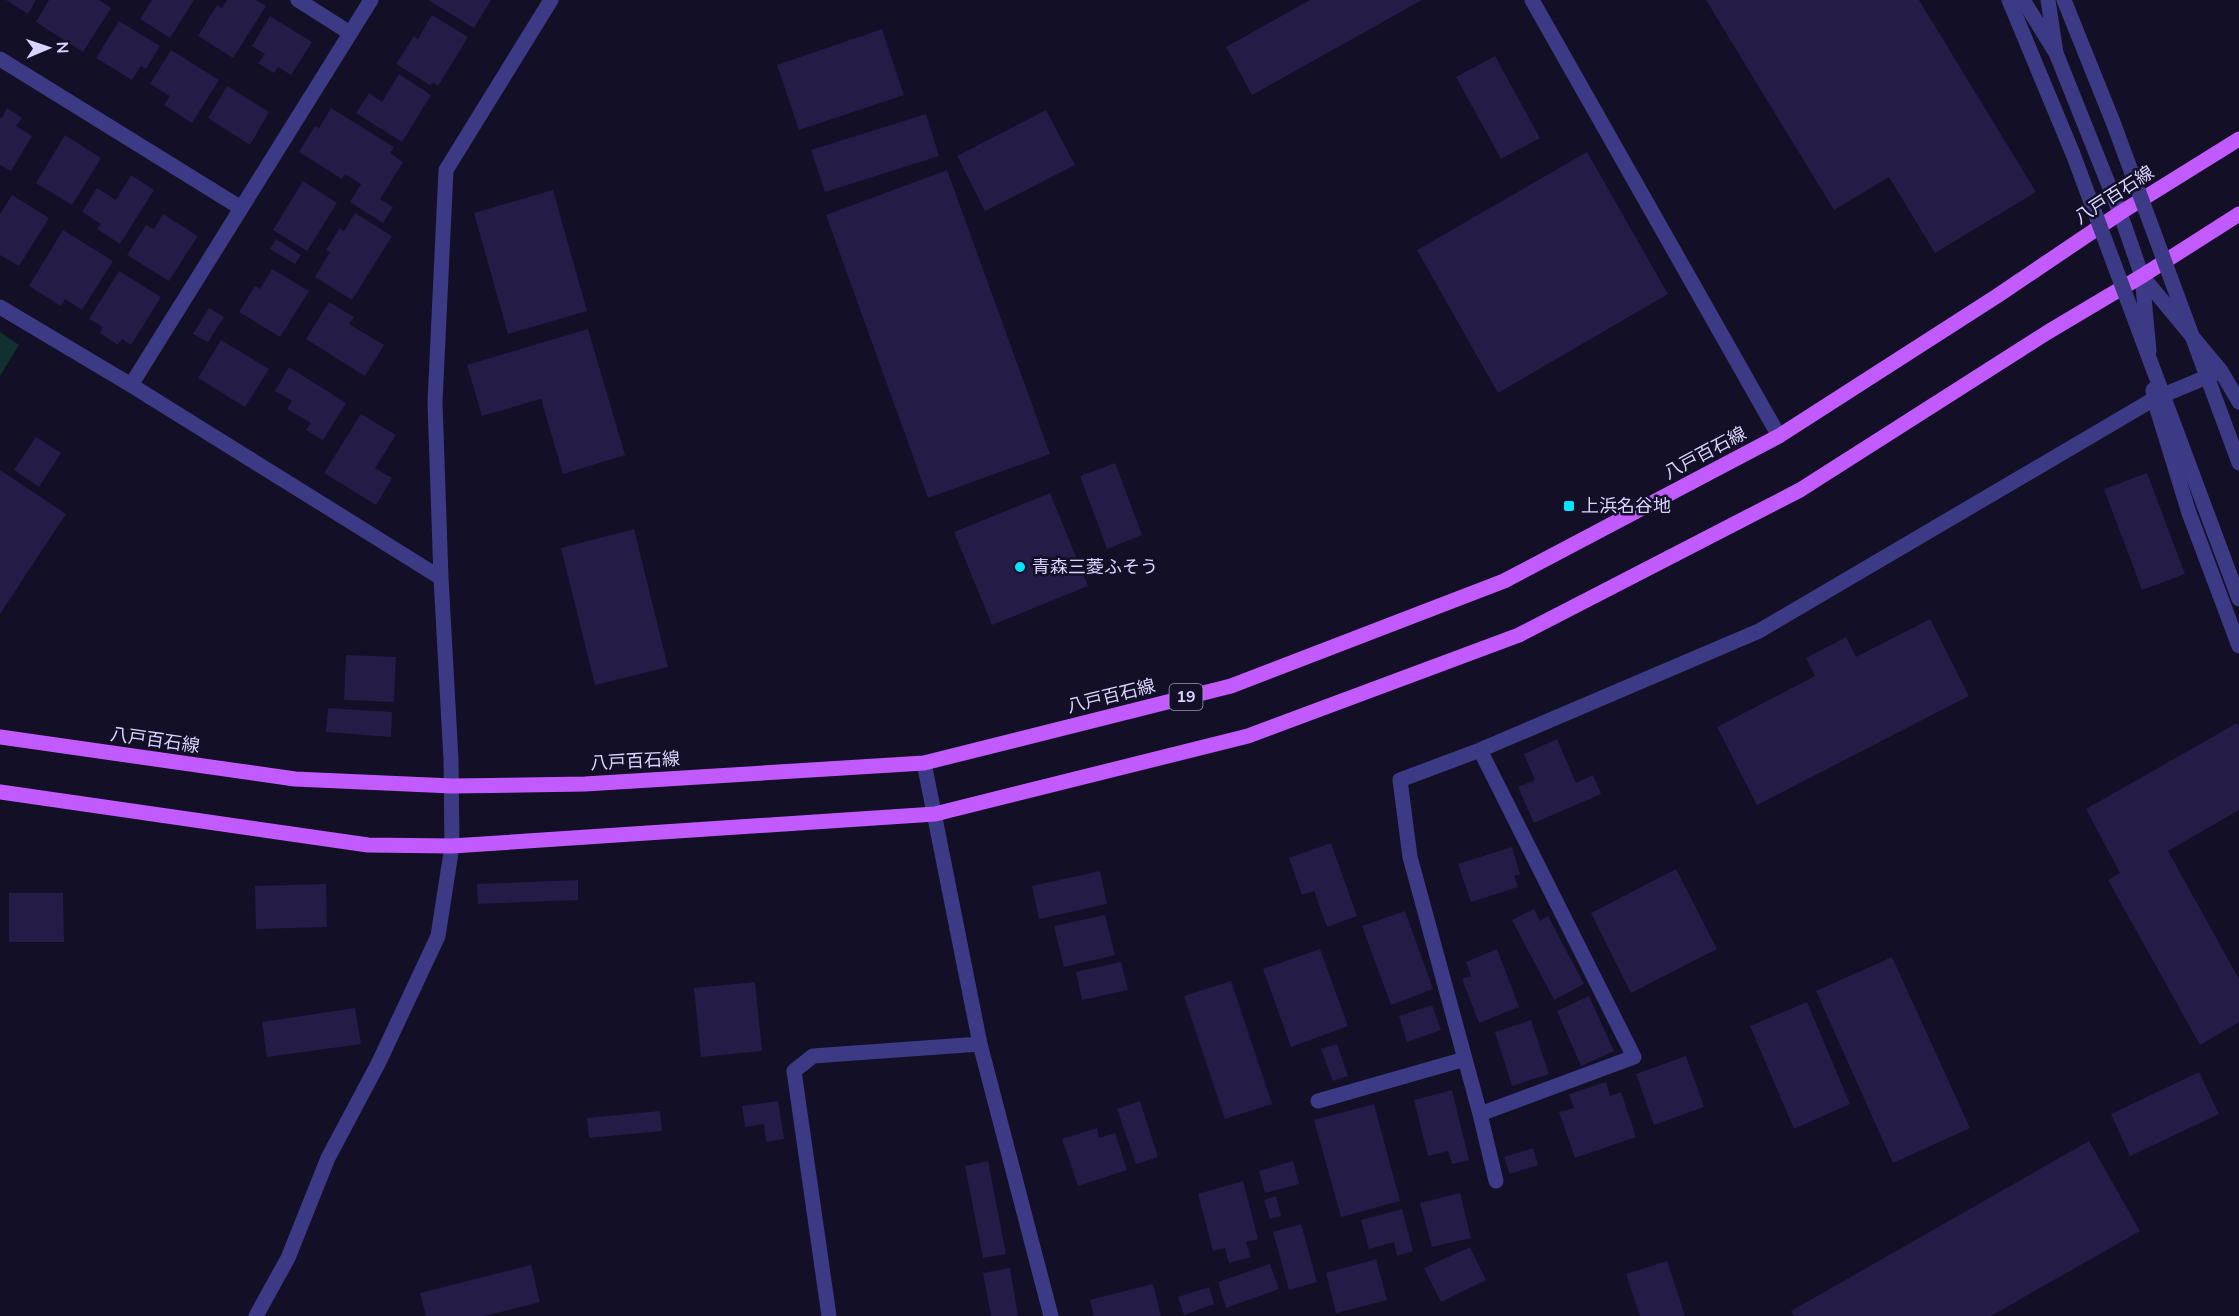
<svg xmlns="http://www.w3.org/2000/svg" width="2239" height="1316" viewBox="0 0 2239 1316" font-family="'Nunito Sans','Noto Sans JP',sans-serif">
<rect width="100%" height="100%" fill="#130f26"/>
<path fill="#12302f" d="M0,332L19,345L0,376Z"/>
<path fill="#241b47" d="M6,0H36L28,14Z
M49,0H99L111,8L83,52L36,22Z
M152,0H194L170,38L140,19Z
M227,0H256L266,6L233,58L198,36L217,5L222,8Z
M428,0H491L474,28Z
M1310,0H1422L1252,95L1226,47Z
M1706,0H1919L2036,192L1935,253L1889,177L1834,210Z
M432,15L468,37L438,86L433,82L430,85L396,64L414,36L418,39Z
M270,16L312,42L291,75L278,67L274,73L258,63L265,54L252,46Z
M119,21L160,46L146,69L141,66L132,80L96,58Z
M882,29L904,95L799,130L777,65Z
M171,50L219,80L192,123L164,105L170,96L150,84Z
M1495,56L1540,138L1501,159L1456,77Z
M399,74L431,95L402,142L356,113L369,93L382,102Z
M227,86L269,112L250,145L208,118Z
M7,108L22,118L16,126L32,136L11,171L0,165V117L2,118Z
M331,108L394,147L390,153L403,162L380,199L393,207L383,223L350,202L361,184L345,174L342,179L299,152L315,126L319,128Z
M1046,110L1075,165L985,211L957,156Z
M926,114L939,156L825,192L811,150Z
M65,135L101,158L72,205L36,183Z
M1587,152L1668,294L1498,393L1417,250Z
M947,170L1050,454L928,498L826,215Z
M131,175L154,190L120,244L97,229L101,224L82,212L97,188L116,200Z
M303,181L337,203L307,251L273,230Z
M553,190L587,311L508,334L474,213Z
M12,195L49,218L19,266L0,255V214Z
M355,213L392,236L352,300L315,277L330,252L326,250L340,228L344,231Z
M163,214L198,236L169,281L127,255L146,225L154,229Z
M63,230L113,261L82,310L65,299L61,306L29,286Z
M276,239L301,255L295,264L270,249Z
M272,269L309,291L280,337L239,312L255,286L260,289Z
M119,271L161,297L131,345L122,339L118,345L100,333L103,327L89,319Z
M329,302L354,317L349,324L384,345L365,376L306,339Z
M209,308L224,317L208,342L193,334Z
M588,329L625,455L563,474L541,399L482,416L467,365Z
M221,340L269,369L245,407L198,378Z
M289,367L346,403L323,440L306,430L311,423L287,409L292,401L275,391Z
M361,414L396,435L375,468L392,478L376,505L324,473Z
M36,437L61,453L39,487L14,470Z
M1115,463L1142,535L1107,549L1080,476Z
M0,470L66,514L0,614Z
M2147,473L2185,574L2142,590L2104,489Z
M1050,493L1088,586L992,625L954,532Z
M634,529L668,667L595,685L561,548Z
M1930,619L1969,696L1757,805L1717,727L1815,676L1806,658L1846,637L1856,657Z
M346,655L396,657L394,702L344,700Z
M328,708L392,712L391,737L326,732Z
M2237,723L2239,727V810L2168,851L2239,979V1022L2200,1045L2108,880L2120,873L2086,809Z
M1557,739L1576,783L1593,775L1601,794L1534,823L1518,787L1535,780L1524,754Z
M1331,843L1357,916L1327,927L1314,891L1302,895L1289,858Z
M1512,847L1520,874L1514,876L1518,887L1471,902L1458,864Z
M1676,869L1717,949L1631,993L1591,913Z
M1100,871L1107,904L1039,919L1032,886Z
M578,880V900L478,904L477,884Z
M326,884L327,927L256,929L255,886Z
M9,893H63L64,942H9Z
M1534,909L1540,921L1548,916L1584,984L1554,1000L1512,920Z
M1405,911L1433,989L1391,1005L1362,926Z
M1105,915L1115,955L1064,967L1054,926Z
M1320,949L1348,1026L1291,1047L1263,969Z
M1497,949L1519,1007L1479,1023L1462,979L1471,976L1466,962Z
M1892,957L1970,1128L1893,1163L1816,991Z
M1121,962L1128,990L1082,1000L1076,972Z
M1231,981L1272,1104L1225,1119L1184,996Z
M755,982L762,1051L701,1057L694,988Z
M1589,996L1614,1051L1581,1066L1557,1011Z
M1807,1002L1850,1104L1794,1129L1750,1026Z
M1432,1005L1441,1030L1407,1042L1399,1016Z
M355,1008L361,1044L267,1057L262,1022Z
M1531,1020L1549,1074L1512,1086L1495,1032Z
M1337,1044L1348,1076L1333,1081L1321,1049Z
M1686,1056L1704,1107L1654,1125L1636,1074Z
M2199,1072L2219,1114L2130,1156L2111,1114Z
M1606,1082L1610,1096L1621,1092L1636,1137L1575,1158L1559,1112L1574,1108L1569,1094Z
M1452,1090L1469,1160L1452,1164L1448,1151L1428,1156L1414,1100Z
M778,1101L784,1139L766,1142L764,1124L745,1127L742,1106Z
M1140,1101L1158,1157L1136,1164L1117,1109Z
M1374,1104L1400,1201L1341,1217L1314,1120Z
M660,1111L662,1131L589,1138L587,1118Z
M1097,1128L1099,1138L1115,1133L1127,1170L1078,1186L1062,1139Z
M2089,1141L2140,1231L1991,1316H1794L1791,1311Z
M1533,1148L1538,1165L1510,1174L1504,1157Z
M988,1161L1006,1254L983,1258L965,1166Z
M1293,1161L1299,1184L1265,1193L1259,1171Z
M1243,1181L1258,1239L1246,1242L1251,1257L1229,1263L1225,1248L1213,1251L1198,1194Z
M1460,1193L1471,1238L1432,1247L1420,1203Z
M1276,1196L1281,1216L1270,1219L1264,1200Z
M1402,1209L1413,1251L1397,1256L1394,1242L1369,1249L1361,1220Z
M1301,1224L1317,1282L1289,1290L1273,1232Z
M1470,1247L1486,1280L1441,1302L1424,1268Z
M1376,1259L1387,1300L1336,1313L1326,1273Z
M1667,1261L1685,1316H1640L1626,1274Z
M1270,1264L1279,1289L1226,1308L1218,1282Z
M531,1265L540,1302L485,1316H426L420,1293Z
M1010,1268L1018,1316H991L983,1273Z
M1153,1284L1161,1316H1094L1090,1300Z
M1209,1287L1214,1304L1184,1315L1178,1297Z"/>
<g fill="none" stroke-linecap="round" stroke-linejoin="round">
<path stroke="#3d3a85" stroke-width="15" d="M298,0L350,33
M1532,0L1779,436
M2023,0L2056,53L2048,0
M2056,53L2120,213L2142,276L2149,351
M0,59L241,208
M2142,276L2221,371L2239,402
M0,307L131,385L441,578
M131,385L371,0
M2153,390L2154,399L2189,513L2239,646
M1480,750L1634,1057L1480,1114L1410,857L1400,780L1480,750L1759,631L2120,419L2154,399L2221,371
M924,763L980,1044L1051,1316
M1318,1101L1465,1059
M1480,1114L1496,1181
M256,1316L288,1258L328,1158L379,1062L438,936L452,846L451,760L441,578L435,402L446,170L551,0
M829,1316L794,1071L813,1056L980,1044"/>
<path stroke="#c25bff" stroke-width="15" d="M0,737L295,779L452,786L585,784L924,763L1231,686L1504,581L1779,436L1997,296L2120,213L2239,139
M0,792L368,845L452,846L935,814L1248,736L1519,635L1800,490L2048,332L2142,276L2239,214"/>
<path stroke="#3d3a85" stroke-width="15" d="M2009,0L2073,154L2239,599
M2064,0L2113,122L2239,463"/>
</g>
<g fill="#00e5ff" stroke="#130f26" stroke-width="2">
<rect x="1563" y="500" width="12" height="12" rx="3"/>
<circle cx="1020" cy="567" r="6"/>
</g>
<g text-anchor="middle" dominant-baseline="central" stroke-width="5" stroke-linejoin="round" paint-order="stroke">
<rect fill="#130f26" stroke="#9e99be" stroke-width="1.5" x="1169.5" y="684" width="33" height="26" rx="4.5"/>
<g font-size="16" font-weight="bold" fill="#d9d4ff">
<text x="1186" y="697">19</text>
</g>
<g font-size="18" fill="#d9d4ff" stroke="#130f26">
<text transform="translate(2114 195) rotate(-33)">八戸百石線</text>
<text transform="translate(1705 453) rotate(-28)">八戸百石線</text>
<text transform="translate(1111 696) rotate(-14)">八戸百石線</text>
<text transform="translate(155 740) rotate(8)">八戸百石線</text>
<text transform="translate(635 761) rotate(-3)">八戸百石線</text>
</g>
<g font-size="18" fill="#d9d4ff" stroke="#130f26" text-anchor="start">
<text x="1581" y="506">上浜名谷地</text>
<text x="1032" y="567">青森三菱ふそう</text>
</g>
</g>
<g transform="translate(48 48) rotate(88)" stroke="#130f26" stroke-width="4.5" paint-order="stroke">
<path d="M0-4.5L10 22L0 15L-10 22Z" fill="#d9d4ff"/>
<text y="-9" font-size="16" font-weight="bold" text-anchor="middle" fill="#d9d4ff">N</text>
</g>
</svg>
